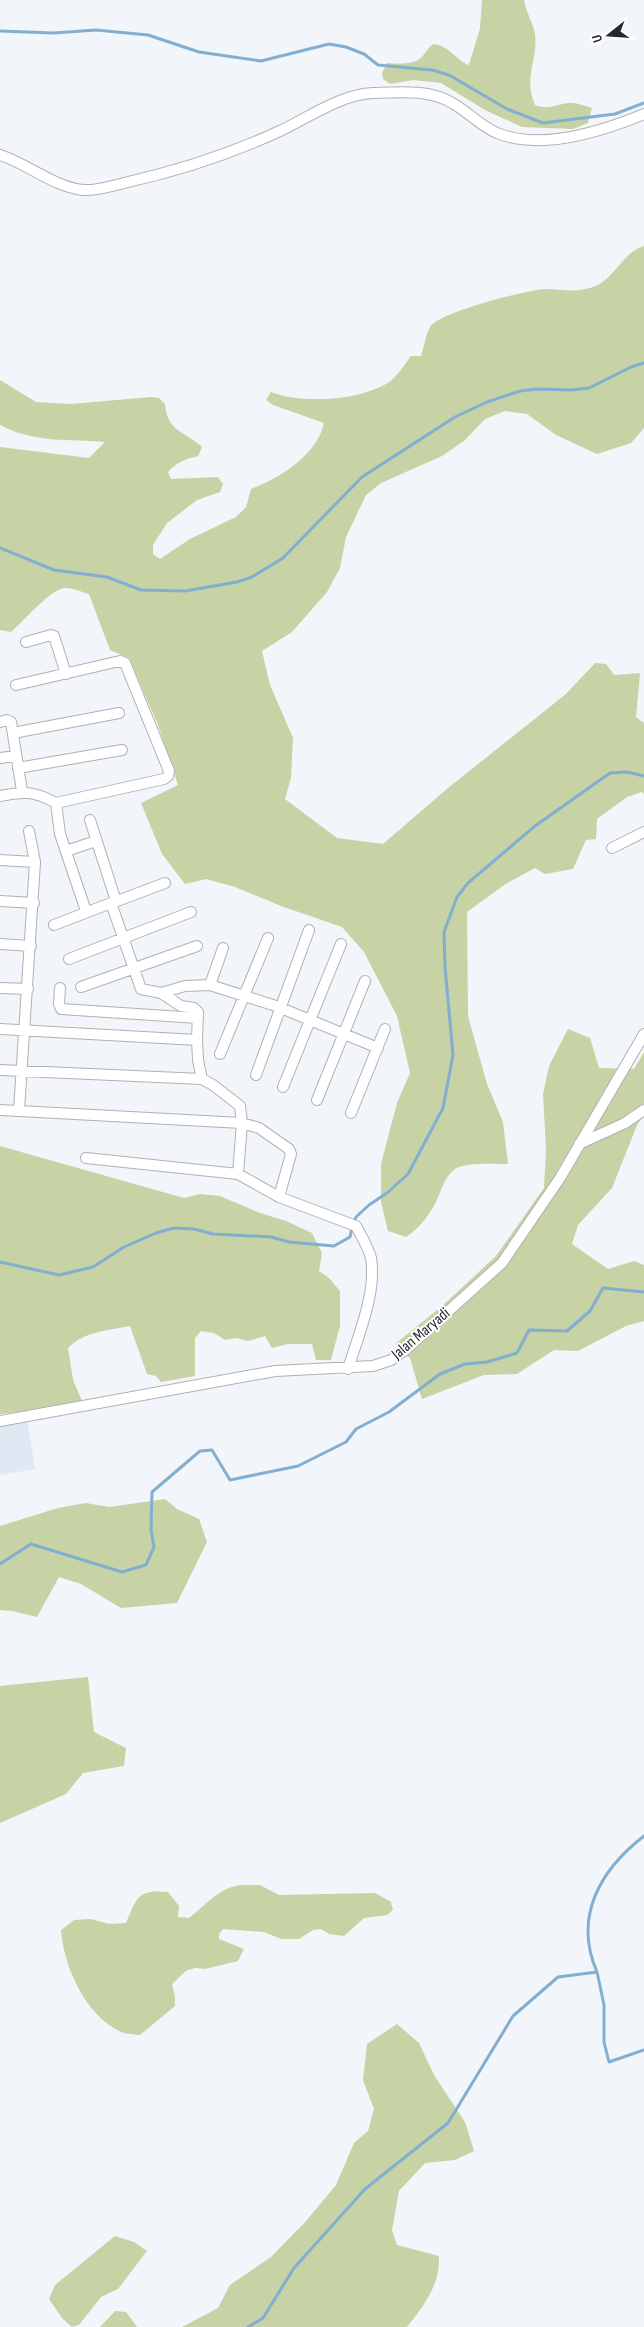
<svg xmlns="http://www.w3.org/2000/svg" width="644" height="2327" viewBox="0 0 644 2327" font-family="'Sofia Sans Condensed',sans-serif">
<rect width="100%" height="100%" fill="#f2f5fa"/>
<path fill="#e0e8f3" d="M27,1419L35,1469L0,1475V1423Z"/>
<path fill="#c7d2a5" d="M482,0H524C526,12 533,23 535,34C538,61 523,78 535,105C548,110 555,105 568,103C575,102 585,106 592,108L588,123L573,129L522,127L485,110L441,83L413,80L390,84L383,79L382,73L387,63C397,64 414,65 422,57C426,52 428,48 433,44C451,46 455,60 469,65L480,28Z
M644,246V428L631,443L597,454L556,435L527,414L505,411L485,419L465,440L442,456L381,483L366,495L346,537L340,568L327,592L292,632L262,651L270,685L293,738L291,778L285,799L337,838L383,844L448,788L566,694L595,663L606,664L614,675L640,673L636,717L644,723V794L642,792L627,797L597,819L596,839L586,840L573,869L545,874L535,868L507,883L467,912L468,1016L487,1084L503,1122L508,1164C496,1164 464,1162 455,1169C445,1176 441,1191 436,1202C429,1216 419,1228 406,1237L388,1231L381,1202V1164L397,1103L410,1073L397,1016L364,952L342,927L281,906L235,887L206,879L185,884L162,854L141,803L178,785L158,725L129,658L110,650L89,594C82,592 73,588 66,588C52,587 24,621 11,632L0,630V447L89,458L105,442C71,439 32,443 0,425V380L36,402L71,404L151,397L159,398L165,404C167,432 185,431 202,447L198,456C186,459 177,462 168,472L171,479L218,477L223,484L220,492L197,500L167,523L153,545V554L160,559L190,539L236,517L246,507L251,489C280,478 317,455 324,423L273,405L266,400L271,392C303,404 358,401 388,383C398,376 404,365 411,356H421C424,347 426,334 430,327C439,312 527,290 545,289C565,289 577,294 598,285C615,276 625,251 644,246Z
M568,1029L590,1038L599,1068L634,1069L644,1052V1115L637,1125L612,1188L578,1225L572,1244L608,1269L634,1261L644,1265V1321L626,1326L578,1351L554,1350L517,1374L484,1375L422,1399L410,1358L395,1344L441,1307L496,1256L544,1188L546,1150L543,1094L549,1066Z
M0,1146L184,1198L200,1194L220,1196L260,1213L286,1221L312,1233L322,1253L319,1271L329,1278L340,1291V1326L331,1360H316L312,1344H288L272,1348L265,1336L248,1341L237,1338L225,1340L214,1333L201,1331L195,1338V1376L161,1382L156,1376L147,1374L130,1326C109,1330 83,1332 68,1348L73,1380L82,1401L53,1408L0,1414Z
M165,1499L177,1509L199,1519L207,1542L177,1603L121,1608L81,1584L59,1577L37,1617L12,1611L0,1610V1526L58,1508L86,1503L109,1507Z
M88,1677L94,1732L126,1748L124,1766L83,1773L66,1794L0,1823V1686Z
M241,1885H260L279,1895L375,1893L391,1902L393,1910L387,1915L364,1918L344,1936L329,1934L321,1929L313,1930L299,1939H281L264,1932L223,1929L219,1934V1939L244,1949L238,1961L205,1969L196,1968L187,1970L172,1984L175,1997V2006L140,2035C134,2034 126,2034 121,2032C85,2015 64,1967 61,1930L74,1920L91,1919L109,1924L126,1923C137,1898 137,1889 168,1892L179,1906L178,1917L189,1918C206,1905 218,1888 241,1885Z
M397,2024L419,2043L434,2075L465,2122L474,2151L455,2160L425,2163L399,2191L392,2230L397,2245L439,2256C440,2286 424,2305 407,2327H182L218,2308L230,2285L271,2257L306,2221L336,2185L354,2143L368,2131L374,2109L363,2080L367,2044Z
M115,2236L134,2242L147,2251L118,2289L101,2297L79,2325L72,2327L62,2318L49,2299L55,2285Z
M115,2311L126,2312L137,2327H100Z"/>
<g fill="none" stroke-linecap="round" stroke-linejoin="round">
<path stroke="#82afd1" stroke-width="3" d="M0,31L54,33L96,30L148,35L199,52L261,61L329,44L346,47L364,54L378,65L432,70L449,75L507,109L543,123L615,114L644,103
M0,548L54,570L107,577L141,590L185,591L237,582L252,577L283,558L362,477L455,417L487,402L520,391L537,389L572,390L589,388L631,367L644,363
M354,1222L356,1217L369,1205L387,1193L408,1174L443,1108L453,1055L445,967L444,932L457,897L468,883L535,826L610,773L627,772L644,776
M0,1262L59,1275L93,1267L124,1247L156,1233L174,1228L194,1229L213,1234L271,1237L289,1242L334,1246L350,1237L352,1228
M0,1564L31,1544L122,1572L146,1565L154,1547L151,1530L152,1492L200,1451L212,1450L230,1480L298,1466L346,1442L356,1429L389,1412L440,1374L465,1364L487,1362L517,1353L529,1330L567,1331L590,1311L603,1288L644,1292
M597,1972C573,1917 600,1870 644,1836
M248,2327L263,2318L294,2268L365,2189L448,2123L513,2016L558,1977L597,1972L604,2005V2042L609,2062L644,2050"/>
<g stroke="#afb1b6" stroke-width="12">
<path id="minor" d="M0,155C28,164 54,187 83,190C97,191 111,186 124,183C178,171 233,153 282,130C309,117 342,94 373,93C399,92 431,89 454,104C469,113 481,126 497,133C541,151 603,131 644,114
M26,642L51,635L54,636L66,674
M16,685L120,661L125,663L169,771L168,776L164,779L56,803
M0,722L7,720L11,722L22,791
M13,733L119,713
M0,758L16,756
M18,768L122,750
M0,796C24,791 34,791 56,803L60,834L86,911
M90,820L116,901
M29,831L35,862
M612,848L644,832
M66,851L96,841
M0,860L35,862L19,1111L242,1123L259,1128L289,1149L291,1154L279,1197
M0,901L34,903
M112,903L165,883
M54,925L111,903L141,989L161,993L181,1006L194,1008L198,1012L197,1040
M0,944L31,946
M69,959L191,912
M210,985L223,948
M81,987L197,946
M0,988L28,989
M60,988L59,1004L61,1009L198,1018
M161,993L185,986L210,985L276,1006L378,1048
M0,1029L197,1040L198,1060L202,1079
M220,1054L268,938
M0,1070L202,1079L213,1085L240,1106L242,1123L238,1174
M256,1075L309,930
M283,1087L341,944
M317,1100L365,981
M0,1110L19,1111
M351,1113L385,1029
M579,1144L625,1123L644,1110
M86,1158L238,1174L279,1197L356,1226C361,1236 368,1246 371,1258C377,1292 358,1336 348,1369
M0,1421L275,1371L373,1366L391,1360L405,1350L502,1263L560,1178L644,1034"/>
</g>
<use href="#minor" stroke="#fff" stroke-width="10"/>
</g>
<g text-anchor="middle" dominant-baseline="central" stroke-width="4" stroke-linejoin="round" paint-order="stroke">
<g font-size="16" fill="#292a2c" stroke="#fff">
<text transform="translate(421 1334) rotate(-40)">Jalan Maryadi</text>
</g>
</g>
<g transform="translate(609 35) rotate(253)" stroke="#ffffff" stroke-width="4" paint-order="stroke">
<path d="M0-4L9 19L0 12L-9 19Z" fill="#292a2c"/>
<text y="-8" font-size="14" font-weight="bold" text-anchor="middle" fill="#292a2c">U</text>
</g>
</svg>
